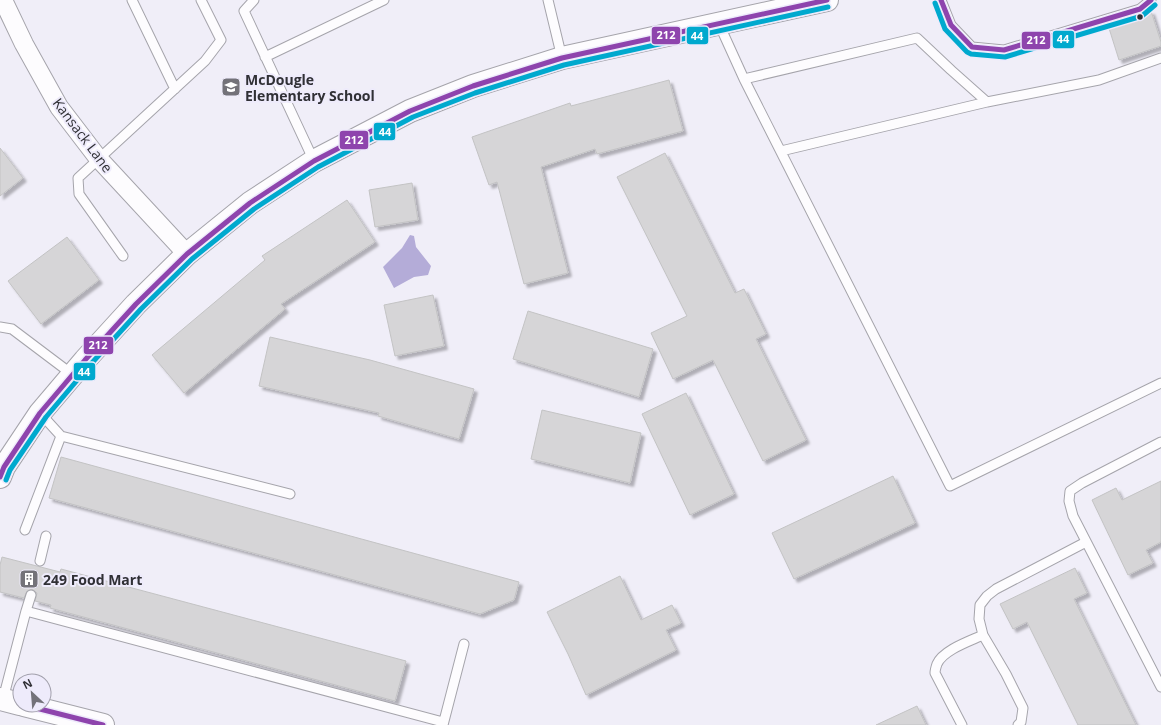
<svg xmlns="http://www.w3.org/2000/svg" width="1161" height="725" viewBox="0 0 1161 725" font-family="'Open Sans',sans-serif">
<defs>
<filter id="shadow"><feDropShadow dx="3.5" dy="3.5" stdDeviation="1" flood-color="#0004"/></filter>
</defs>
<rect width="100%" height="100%" fill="#f0eef8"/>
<path fill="#b4acd8" d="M410,235L414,236L416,247L431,266L428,275L414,277L394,288L383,267L402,248Z"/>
<path fill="#d6d5d7" stroke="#c3c3c4" filter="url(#shadow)" d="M1151,11L1161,42V46L1119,60L1108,25Z
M669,80L683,131L597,154L595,149L541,167L568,273L524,284L497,182L489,185L472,137L570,103L571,106Z
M0,148L23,178L0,196Z
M665,153L735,293L744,289L766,334L756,339L806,440L763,461L713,360L673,379L651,333L687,316L617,177Z
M412,183L418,220L375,227L369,190Z
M347,200L375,242L281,304L285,309L184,393L152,355L265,260L262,256Z
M67,237L99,280L41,324L8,281Z
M433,295L444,346L395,356L384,305Z
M528,311L653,349L639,397L513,359Z
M270,337L370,360L474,389L459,439L378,416L379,413L259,386Z
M686,393L734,494L690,515L642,414Z
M542,410L641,433L630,483L531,459Z
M61,457L519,582L514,600L480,614L49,498Z
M893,476L915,523L794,579L772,533Z
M1161,481V542L1146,550L1153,563L1128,575L1092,500L1116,488L1122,500Z
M2,557L60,572L61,569L406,661L395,701L50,608L51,605L35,601L37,593L32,589L27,591L24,598L0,592V565Z
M1075,568L1087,593L1074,599L1136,725H1078L1027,622L1013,629L1000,604Z
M620,576L641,620L672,605L681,623L666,630L676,650L586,695L568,654L547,612Z
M917,706L926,725H876Z"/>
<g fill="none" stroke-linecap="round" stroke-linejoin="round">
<g stroke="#a5a4ab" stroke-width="11">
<path id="service" d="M132,0L175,89
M254,0L244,11L314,161
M548,0L562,58
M941,0L951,25L972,47L1004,50L1140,9L1151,0
M719,24L744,79L950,486L1161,383
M265,57L384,0
M744,79L917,38L951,70L987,102
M781,151L987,102L1099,80L1161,58
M123,256L79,194L78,178L205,61L221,40L201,0
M0,327L12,329L73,375
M61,436L290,494
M1161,442L1082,483L1070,491L1069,501L1073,516L1161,687
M25,530L61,436L40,413
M40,561L46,536
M26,611L31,595
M3,699L26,611L443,722
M443,725L464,644
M962,725L935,673C935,670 936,667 937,664C943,650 970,641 983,635
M1018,725L1021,722L1023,708L1006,674L983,635L979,619L980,605L987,596L996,589L1086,542"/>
</g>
<g stroke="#a5a4ab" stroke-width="20">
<path id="minor" d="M3,0L24,44L59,107L98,158L187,254"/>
</g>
<g stroke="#a5a4ab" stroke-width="24">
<path id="tertiary" d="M0,477L4,467L40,413L85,360L136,304L187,254L250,203L314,161L410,111L473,86L562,58L827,0"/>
</g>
<g stroke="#a5a4ab" stroke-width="24">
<path id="primary" d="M0,699L20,704
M24,705L103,725"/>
</g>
<use href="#service" stroke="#fdfcfe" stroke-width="9"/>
<use href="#minor" stroke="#fdfcfe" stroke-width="18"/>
<use href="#tertiary" stroke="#fdfcfe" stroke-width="22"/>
<use href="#primary" stroke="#fdfcfe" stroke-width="22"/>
<g stroke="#eeebfb" stroke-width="8">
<path id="bus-1" d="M941,0L951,25L972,47L1004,50L1140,9L1151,0
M0,477L4,467L40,413L85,360L136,304L187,254L250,203L314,161L410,111L473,86L562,58L827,0
M24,705L103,725"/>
</g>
<g stroke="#eeebfb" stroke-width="8">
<path id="bus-2" d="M935,3L945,29L967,52L971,54L1005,57L1142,16L1155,5
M6,480L10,470L46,417L90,365L141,309L192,259L254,209L318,167L413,117L475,93L564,65L828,7"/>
</g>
<use href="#bus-1" stroke="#8e44ad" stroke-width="5"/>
<use href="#bus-2" stroke="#00a9ce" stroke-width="5"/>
</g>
<defs>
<g id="school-square" transform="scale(1)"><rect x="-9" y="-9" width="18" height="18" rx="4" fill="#737279" stroke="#eeebfb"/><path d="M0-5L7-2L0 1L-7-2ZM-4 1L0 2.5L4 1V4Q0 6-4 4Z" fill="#fff"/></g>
<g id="building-square" transform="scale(1)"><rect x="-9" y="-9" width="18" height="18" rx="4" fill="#737279" stroke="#eeebfb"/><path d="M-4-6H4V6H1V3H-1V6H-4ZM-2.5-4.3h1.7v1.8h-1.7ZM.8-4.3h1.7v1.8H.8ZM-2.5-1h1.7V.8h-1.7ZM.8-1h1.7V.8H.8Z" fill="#fff"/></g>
</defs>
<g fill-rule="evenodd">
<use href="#school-square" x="231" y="87"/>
<use href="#building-square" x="29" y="579"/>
</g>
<circle fill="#303035" stroke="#eeebfb" stroke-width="1.5" cx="1140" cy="17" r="3.5"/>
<g text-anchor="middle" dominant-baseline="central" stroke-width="4" stroke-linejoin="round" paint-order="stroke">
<g font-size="14" font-weight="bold" fill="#303035" stroke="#eeebfb" text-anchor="start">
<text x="245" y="79">McDougle<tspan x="245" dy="16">Elementary School</tspan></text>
<text x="43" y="579">249 Food Mart</text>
</g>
<g font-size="14" fill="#303035" stroke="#eeebfb">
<text transform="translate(83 135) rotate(53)">Kansack Lane</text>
</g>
</g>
<g stroke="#eeebfb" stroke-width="1.5">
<rect x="651" y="26" width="30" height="19" rx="4" fill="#8e44ad"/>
<rect x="686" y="26" width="23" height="19" rx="4" fill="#00a9ce"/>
<rect x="1052" y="30" width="23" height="19" rx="4" fill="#00a9ce"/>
<rect x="1021" y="31" width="30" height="19" rx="4" fill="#8e44ad"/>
<rect x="373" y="122" width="23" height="19" rx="4" fill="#00a9ce"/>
<rect x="339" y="130" width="30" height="20" rx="4" fill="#8e44ad"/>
<rect x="83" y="336" width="31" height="19" rx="4" fill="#8e44ad"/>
<rect x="73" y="362" width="23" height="19" rx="4" fill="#00a9ce"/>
</g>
<g font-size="11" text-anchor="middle" font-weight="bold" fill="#fff">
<text x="666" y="39">212</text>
<text x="697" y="40">44</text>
<text x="1063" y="43">44</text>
<text x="1036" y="44">212</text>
<text x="385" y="136">44</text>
<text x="354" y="144">212</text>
<text x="98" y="349">212</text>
<text x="84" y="376">44</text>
</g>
<g transform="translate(32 693) rotate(334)"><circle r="19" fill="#eeebfb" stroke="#a2a0ac"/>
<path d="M0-3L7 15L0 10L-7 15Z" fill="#737279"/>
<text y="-6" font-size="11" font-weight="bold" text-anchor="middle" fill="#303035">N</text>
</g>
</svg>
